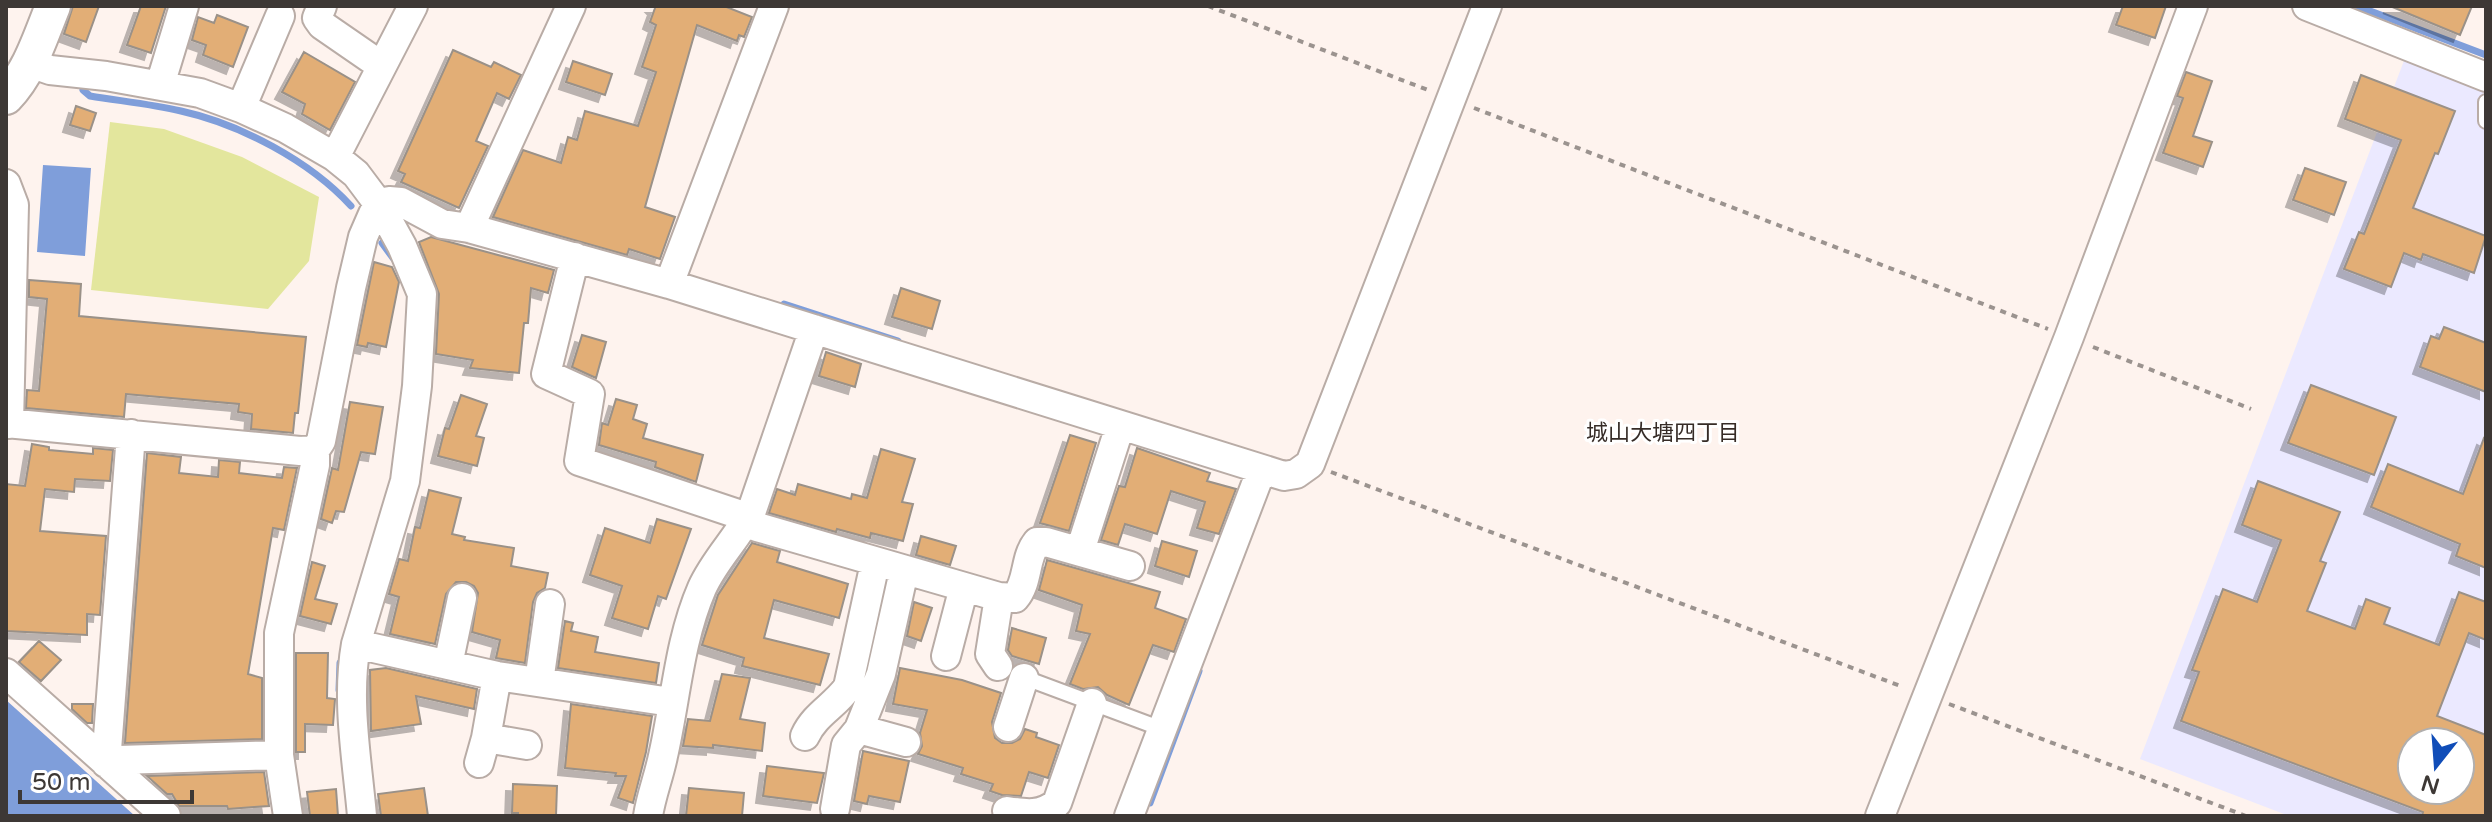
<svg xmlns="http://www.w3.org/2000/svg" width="2492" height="822" viewBox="0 0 2492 822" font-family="'Varela Round','Noto Sans JP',sans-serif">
<defs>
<filter id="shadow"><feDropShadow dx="-7" dy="7" stdDeviation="0" flood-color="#0004"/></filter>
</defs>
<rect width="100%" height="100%" fill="#fef3ee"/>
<path fill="#ebe9ff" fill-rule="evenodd" d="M2405,58L2486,89V816H2289L2140,759ZM2412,742H2460V790H2412Z"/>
<path fill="#e3e69d" d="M110,122L164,129L242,157L319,197L309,261L268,309L91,290Z"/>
<path fill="#7f9eda" d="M43,165L91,168L85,256L37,252Z
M6,700L135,816H6Z"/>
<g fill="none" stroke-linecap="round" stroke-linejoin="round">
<path stroke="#7f9eda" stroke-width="7" d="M2357,6L2486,55
M83,90L90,96C120,101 151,104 181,111C240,124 310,161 351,206
M382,243L393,258
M784,304L898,341
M339,690L340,663
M1150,803L1199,671"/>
</g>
<path fill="#e2ae76" stroke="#9a9188" stroke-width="2" fill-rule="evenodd" filter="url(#shadow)" d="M73,6H99L86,42L64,34Z
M141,6H166L151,53L127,45Z
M653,6H724L752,17L744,37L739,35L737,41L697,25L645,207L675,217L660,259L629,249L627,255L493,217L523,150L561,163L568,137L577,140L585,111L638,126L656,72L642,67L656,25L650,22L655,8Z
M2123,6H2166L2155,38L2116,25Z
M2390,6H2472L2460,35Z
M217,15L248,27L233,67L203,55L206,45L192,40L198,17L214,23Z
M453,50L491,67L494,62L521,75L509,99L497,93L476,141L488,146L459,208L401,182L405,174L398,171Z
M304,52L355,82L330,130L302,114L305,104L282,92Z
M573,61L612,74L605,95L566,82Z
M2186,72L2212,81L2193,136L2212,142L2203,167L2163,153L2183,98L2177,96Z
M2361,75L2455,111L2438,154L2435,153L2413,208L2486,236L2474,273L2423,254L2421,260L2404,253L2391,287L2344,269L2359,232L2364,234L2401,140L2345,119Z
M76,106L96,113L90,131L70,125Z
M2305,168L2346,182L2334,215L2293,200Z
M431,237L554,270L548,293L531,288L528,323H524L519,373L470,368L473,360L436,354L439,294L419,242Z
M374,262L392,267L399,282L386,347L368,343L367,347L357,345Z
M29,280L81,284L79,316L306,337L298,413H295L293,433L251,429L252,414L238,412L239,404L126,394L124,417L26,408L27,390L39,391L47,299L29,297Z
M901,288L940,301L932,329L892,317Z
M2444,327L2486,343V392L2420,367L2431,336L2439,339Z
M582,335L606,342L596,378L572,367Z
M826,352L861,364L855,387L819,376Z
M2311,385L2396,417L2374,475L2288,443Z
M461,395L487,404L476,436L484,438L477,466L438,456L445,428L449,429Z
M616,399L637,405L633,419L647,424L643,438L703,455L696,482L655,467L656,462L599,445L602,423L608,425Z
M350,402L383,407L375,454L361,452L344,512L336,511L332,523L321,519L332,468L338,470Z
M1070,435L1096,443L1069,531L1040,523Z
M2484,438L2486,439V568L2456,556L2460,544L2371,507L2388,464L2463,494Z
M32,444L49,447V450L93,454V448L113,450L110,481L75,479L74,492L45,489L40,531L106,536L100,615L87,614V635L6,631V484L25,486Z
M1137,448L1210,473L1207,481L1236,489L1219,534L1197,528L1205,502L1171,491L1157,534L1125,524L1118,545L1101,540L1119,486L1125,487Z
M881,449L915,459L902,502L913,504L903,541L871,533L870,538L837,529L836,532L769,513L777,489L795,495L798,484L851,499L852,494L867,498Z
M147,453L181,457L179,473L218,477L219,460L240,462L239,473L282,478L284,467L297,468L284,530L273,528L248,674L262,678V739L125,743Z
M2258,481L2340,512L2320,561L2326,563L2307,611L2355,629L2366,599L2390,608L2384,624L2439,645L2459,592L2486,602V640L2469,633L2437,716L2486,735V816H2422L2423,812L2181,721L2199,672L2192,670L2223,589L2257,602L2281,540L2242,525ZM2412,742H2460V790H2412Z
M429,490L461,498L452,534L465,537L464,540L514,548L511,566L548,573L545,588L537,593L533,602L525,663L496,658L500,640L472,632L478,593L474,586L466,582H456L446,594L435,644L390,634L399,597L389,594L399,559L408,561L415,527L420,528Z
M657,519L691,529L666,599L658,596L648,629L612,618L622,586L590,575L605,528L650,543Z
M921,536L956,546L950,565L916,555Z
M1162,541L1197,551L1189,577L1155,566Z
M752,543L780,551L777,562L848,584L839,618L774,600L764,638L829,654L820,685L742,666L744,658L702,645L718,595Z
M1047,560L1160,592L1155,608L1186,619L1174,652L1153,645L1129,705L1107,695L1098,687L1083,689L1070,684L1090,634L1076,631L1082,605L1039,590Z
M312,562L325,566L315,599L337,604L331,624L300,616Z
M914,602L932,608L921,641L907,636Z
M565,621L573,623L571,631L598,637L595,652L659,663L656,683L558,668Z
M1012,628L1046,638L1039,664L1012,656L1008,650Z
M39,641L61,660L41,681L19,662Z
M296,653H328L327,698L335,699L333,725L305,724V752H296Z
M386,668L477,689L474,709L416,696L421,724L371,731L370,670Z
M900,668L962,680L1001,693L992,722L995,738L1002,743H1012L1020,739L1025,729L1037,733L1036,737L1059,745L1048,778L1029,772L1021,796L1002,795L990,791L993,784L961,774L963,768L918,754L922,746L920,733L927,710L893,704Z
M722,674L750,678L740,719L765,723L762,751L713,745V748L683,746L688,719L710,721Z
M72,704H93L92,723H87L72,709Z
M571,704L652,716L646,752L633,803L618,798L626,776H615L616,773L565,768Z
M863,751L909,761L900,802L869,796L867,804L854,801Z
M767,766L824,773L817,803L763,796Z
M264,772L269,806L228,809L227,806H179L172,794H167L147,776Z
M513,784L557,786L556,816H518V813H512Z
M424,788L428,816H381L378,794Z
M689,788L744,793L742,816H686Z
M336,789L338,816H310L307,792Z"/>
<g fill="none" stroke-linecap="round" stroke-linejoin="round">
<g stroke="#b9aca6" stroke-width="18">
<path id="service" d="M2486,102V121
M1020,676L1162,729"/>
</g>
<g stroke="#b9aca6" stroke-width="32">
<path id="minor" d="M322,6L317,18L322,25L380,65
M2307,6L2486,77
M30,63L50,70L106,76L200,93L241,108L285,128L335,157L356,174L380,206L402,246L422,294L417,386L405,481L356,644C346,701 357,759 362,816
M160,85L184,6
M241,108L280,16
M335,157L413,6
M6,184L14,205L9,424
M469,228L571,6
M575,257L546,374L590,394L579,461L735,513L757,527L999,597L990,654L998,666
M669,284L774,6
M6,423L300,451L315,450
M1080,551L1120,426
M999,597L1015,598C1029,582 1024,558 1037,542H1046L1130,566
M356,644L497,676L671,702
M946,656L964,587
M448,665L462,598
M6,673L166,816
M539,682L550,604
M1008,727L1024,678
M859,729L906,742
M805,736C815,714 835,706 848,687L875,563
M486,738L527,745
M106,763L131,434
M106,763L119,760L279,755
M479,763L486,738L497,676
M835,809L846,745L859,729L881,674L904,571
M1007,811C1027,814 1041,816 1057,803L1092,703
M288,816L279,755V633L315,465V450L321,441L351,288L363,237L373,214L389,201L401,202L442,224L469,228L669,284L1284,476L1296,474L1310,464L1487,6
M648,816C651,796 659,776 663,756C676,699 679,641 702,588C715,559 738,538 752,510L814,329
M1129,816L1261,471
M1880,816L2069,337L2193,6"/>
</g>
<g stroke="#b9aca6" stroke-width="38">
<path id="tertiary" d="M6,97C30,72 40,38 53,6"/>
</g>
<path stroke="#9b938f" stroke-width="4" stroke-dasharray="6 6" stroke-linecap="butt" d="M1208,6L1428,90
M1474,108L2048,329
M2093,347L2251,409
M1331,472L1903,687
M1949,704L2246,816"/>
<use href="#service" stroke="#fff" stroke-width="14"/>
<use href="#minor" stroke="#fff" stroke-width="28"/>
<use href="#tertiary" stroke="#fff" stroke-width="34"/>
</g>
<g text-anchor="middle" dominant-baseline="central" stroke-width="6" stroke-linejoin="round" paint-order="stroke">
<g font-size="22" fill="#362c27" stroke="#fff">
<text x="1663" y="433">城山大塘四丁目</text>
</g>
</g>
<rect width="2492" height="822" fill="none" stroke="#3d3835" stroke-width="16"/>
<g transform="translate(2436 766) rotate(197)"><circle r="38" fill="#ffffff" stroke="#b1afae" stroke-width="2"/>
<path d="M0-6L14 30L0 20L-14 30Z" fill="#104db8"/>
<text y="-12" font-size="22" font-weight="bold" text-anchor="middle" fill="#3d3835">N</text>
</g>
<path d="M20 790v12h172v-12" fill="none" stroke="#3d3835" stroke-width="4"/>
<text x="32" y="790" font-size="24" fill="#3d3835" stroke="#ffffff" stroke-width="6" paint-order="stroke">50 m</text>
</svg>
